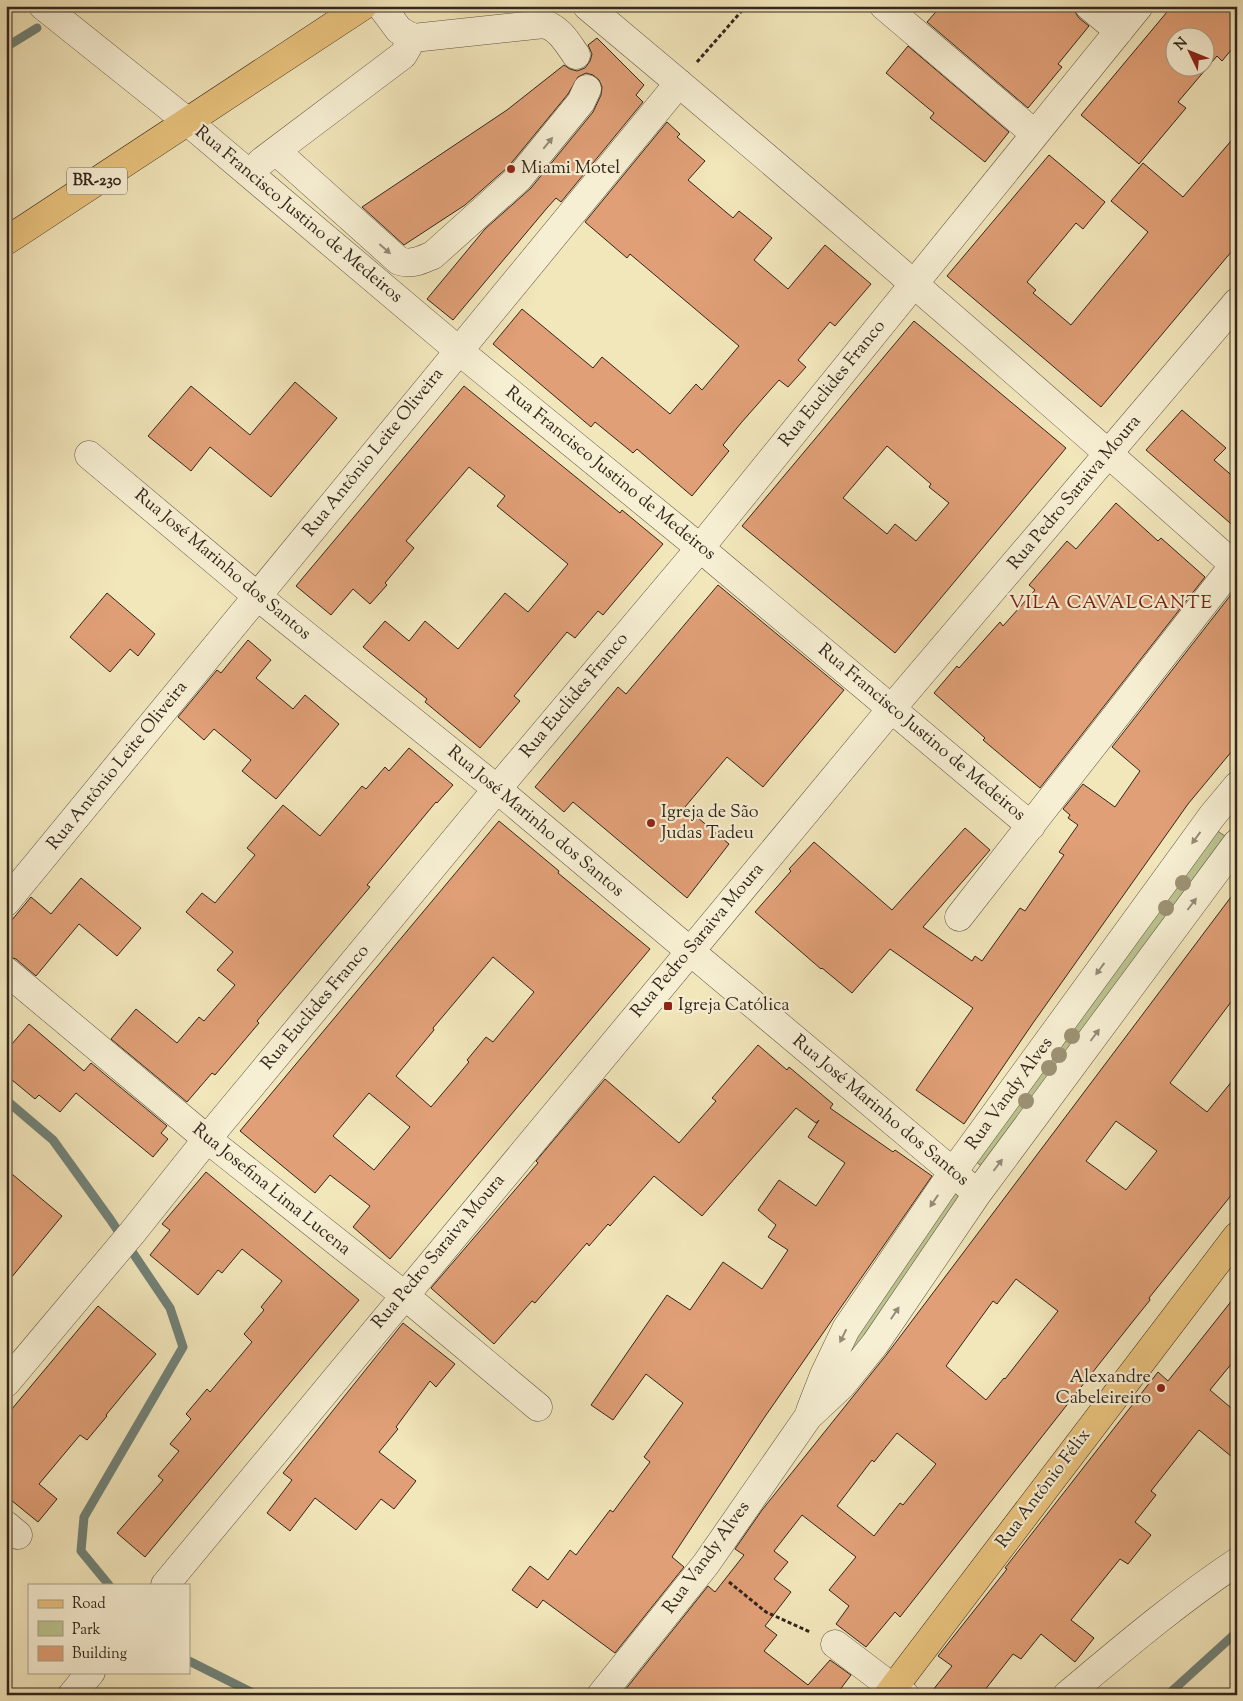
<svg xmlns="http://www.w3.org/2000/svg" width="1243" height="1701" viewBox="0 0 1243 1701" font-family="'Sorts Mill Goudy',serif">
<rect width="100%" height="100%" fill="#f2e6bb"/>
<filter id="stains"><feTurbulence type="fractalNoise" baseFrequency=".004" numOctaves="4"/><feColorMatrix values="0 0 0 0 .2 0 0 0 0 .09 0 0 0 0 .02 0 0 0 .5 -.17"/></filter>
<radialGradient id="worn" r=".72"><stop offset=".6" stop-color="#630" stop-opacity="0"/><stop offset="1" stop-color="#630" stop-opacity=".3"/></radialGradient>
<path fill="#bbc490" stroke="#777556" d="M1213,828L1228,838L986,1170L973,1159Z
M951,1186L967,1197L837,1381L851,1333Z"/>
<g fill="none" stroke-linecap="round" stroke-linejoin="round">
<path stroke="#718278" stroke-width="9" d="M6,47L37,28
M6,1100L53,1140L110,1219L170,1308L183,1347L84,1517L81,1551L109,1585
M189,1661L257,1695
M1172,1691L1237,1632"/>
</g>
<path fill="#e09f76" stroke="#33261d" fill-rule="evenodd" d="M941,6H1073L1075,12L1079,18L1089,26L1058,64L1062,67L1028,108L927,22Z
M1172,6H1237V43L1222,61L1217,56L1178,102L1186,108L1139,164L1081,115ZM1176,38H1206V68H1176Z
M597,38L644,85L636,95L643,102L561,202L556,198L547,208L453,320L427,299L485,229L531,188L593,112L601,95L602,87L599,80L593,75L586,73L578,77L568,94L508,167L465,205L404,245L362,207L507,110L564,65L570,69L577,71L585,68L590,61L592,54L588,45Z
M908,46L1009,132L985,162L930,118L934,113L886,73Z
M667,122L680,134L677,137L705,161L688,180L733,218L739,211L772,238L754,260L788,289L825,245L871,284L835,326L830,322L798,360L806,367L788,387L779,380L741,423L723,445L729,451L692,496L637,449L633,453L595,422L591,427L493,344L522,309L593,368L602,357L670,414L696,384L702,390L739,346L630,254L627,258L585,222Z
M1237,134V245L1101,407L947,276L1049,155L1105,202L1083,229L1076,223L1027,282L1036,290L1033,293L1071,325L1148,232L1111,201L1143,163L1183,197Z
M914,321L1066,448L895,653L742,526ZM887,446L931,484L929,487L949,503L916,541L895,524L887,534L843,498Z
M295,382L337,418L271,497L210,447L191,471L148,436L191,386L250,435Z
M464,386L620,513L622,510L663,544L603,615L598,611L575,638L567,632L514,696L520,701L480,748L425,702L427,699L363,647L385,621L409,641L425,621L458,649L505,593L528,612L568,564L497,506L505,496L469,467L406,541L414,548L385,583L387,585L370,604L353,589L331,615L296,586Z
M1182,410L1226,448L1214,460L1237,480V529L1146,450Z
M1116,503L1158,541L1161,538L1205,577L1040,788L983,740L985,738L934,693L957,666L959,668L1000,622L1003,626L1035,590L1029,585L1067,541L1076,549Z
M718,585L844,690L763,787L727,757L685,807L729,844L687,898L573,802L564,812L535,787L618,687L626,694Z
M1237,587V745L1188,804L1033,1023L964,1124L916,1090L973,1008L890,949L852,993L822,968L821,969L755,912L791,871L789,869L814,842L892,910L965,828L990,850L923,927L972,961L975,956L982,961L1020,908L1025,911L1064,855L1059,852L1078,825L1068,818L1070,815L1063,809L1083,784L1115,807L1140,771L1112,747Z
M107,593L155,634L138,656L130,649L110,672L70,637Z
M248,640L271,660L256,678L293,709L305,695L339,724L276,799L242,771L251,760L214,729L204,740L178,717L217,670L221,673Z
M409,748L453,785L437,803L436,802L367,885L370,887L257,1021L259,1023L215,1075L212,1073L187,1102L111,1039L136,1009L177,1043L199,1017L204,1021L235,985L217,970L233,952L186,912L202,893L215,903L255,855L247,848L283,805L320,836L362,786L366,789L385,767L389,771Z
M499,821L559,871L558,873L650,949L390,1259L353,1227L370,1206L330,1175L315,1193L240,1131ZM493,957L534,992L493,1042L486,1037L467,1060L469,1062L431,1107L396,1076L434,1030L433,1028ZM369,1093L410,1127L374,1170L333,1136Z
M81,878L141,928L117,956L79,924L36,976L16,959L6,956V927L31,897L51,914Z
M1237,889V994L1170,1083L1207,1112L1237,1075V1188L1149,1298L1150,1300L1122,1335L900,1617L895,1612L866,1647L836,1624L849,1606L829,1590L856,1557L802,1515L774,1551L788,1562L774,1579L791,1592L765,1626L777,1635L764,1651L808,1685L830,1660L851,1675L836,1695H621L708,1586L715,1592L744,1555L735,1549L762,1510L887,1354ZM1116,1121L1157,1151L1126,1190L1086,1161ZM1016,1279L1058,1311L1005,1379L1004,1378L986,1400L946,1366L993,1301L997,1304ZM897,1433L936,1464L903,1505L900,1503L874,1536L837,1506L872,1460L874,1462Z
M29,1024L84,1071L91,1063L167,1126L161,1133L168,1139L153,1157L76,1093L60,1112L39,1095L35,1099L6,1075V1051Z
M758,1045L787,1070L789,1067L833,1104L830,1108L893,1152L895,1150L932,1176L764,1418L672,1557L684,1567L615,1653L543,1600L537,1608L512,1590L530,1566L548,1580L570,1550L576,1555L610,1510L613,1512L650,1462L644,1457L683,1403L646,1374L613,1420L591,1405L667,1295L690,1310L723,1262L762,1289L788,1250L768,1237L776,1225L758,1210L779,1180L816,1206L845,1163L808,1137L819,1120L816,1123L796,1108L702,1216L654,1176L610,1226L608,1224L589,1246L587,1243L535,1303L532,1301L494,1344L431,1288L538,1163L536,1161L605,1079L679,1143L716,1101L712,1098Z
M6,1169L62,1216L6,1284Z
M206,1172L359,1300L145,1557L117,1533L163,1480L158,1476L179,1451L170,1444L191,1419L186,1414L207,1389L210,1392L252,1342L244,1334L264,1310L261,1307L282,1281L242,1249L222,1273L218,1270L198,1295L150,1255L170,1230L162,1224Z
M1237,1294V1357L1210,1390L1237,1413V1461L1199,1430L1151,1491L1156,1495L1135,1522L1151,1535L1128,1564L1120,1559L1071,1620L1094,1638L1075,1662L1041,1634L1021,1659L1013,1654L981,1695H929L952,1666L938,1656L1007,1569L1005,1568L1158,1372L1168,1381Z
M98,1306L156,1354L106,1415L107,1416L87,1440L80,1435L39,1484L57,1499L38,1522L6,1496V1416Z
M403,1323L455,1364L436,1387L430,1381L396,1427L398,1429L379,1452L416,1481L394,1509L381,1499L356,1530L315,1498L290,1531L267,1513L292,1480L283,1473Z"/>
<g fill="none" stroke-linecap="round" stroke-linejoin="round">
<g stroke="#635644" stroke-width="29">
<path id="minor" d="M43,6L188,122L458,350L700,548L1031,826
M381,6L399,30L413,38L544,24C559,28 567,42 576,55
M587,6C806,189 1021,375 1234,565
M884,6L1035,134
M1089,6L1119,31
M276,151L399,261C412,265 421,260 433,255L519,178L581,102L587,89
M261,162L403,55L413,38
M89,455L257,596L497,789L953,1172L977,1194
M6,902L679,83
M959,917L1237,561
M6,971L207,1139L404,1295L538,1407
M6,1383L132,1233L207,1139L497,789L700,548L1139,6
M810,1411L824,1375L846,1329L953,1172L1212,816L1237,786
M6,1525L18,1535
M165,1585L892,708L1237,302
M835,1644L893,1688L905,1695
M72,1695L91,1672
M601,1695L706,1564L808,1417L842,1385L875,1344L977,1194L1237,843
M1067,1695C1122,1649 1177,1602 1237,1562"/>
</g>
<g stroke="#33261d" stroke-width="29">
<path id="major" d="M888,1695L1237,1236"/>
</g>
<g stroke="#33261d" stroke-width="29">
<path id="highway" d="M6,241L363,6"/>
</g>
<path stroke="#33261d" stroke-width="3" stroke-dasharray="4 2.5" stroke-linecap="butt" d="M697,62L746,6
M729,1582L766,1612L810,1632"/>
<use href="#minor" stroke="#f7efd3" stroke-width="28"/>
<use href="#major" stroke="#e9c37e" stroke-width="28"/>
<use href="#highway" stroke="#e9c37e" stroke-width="28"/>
</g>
<g fill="#9c9274">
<circle cx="1183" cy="883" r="8"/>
<circle cx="1166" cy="908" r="8"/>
<circle cx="1072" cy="1036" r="8"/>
<circle cx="1059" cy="1055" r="8"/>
<circle cx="1049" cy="1068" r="8"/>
<circle cx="1026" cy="1101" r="8"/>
</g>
<defs><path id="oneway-solid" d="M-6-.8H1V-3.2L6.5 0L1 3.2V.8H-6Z" transform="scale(1.25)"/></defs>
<g fill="#958a78">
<use href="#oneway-solid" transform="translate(548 143) rotate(-51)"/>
<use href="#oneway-solid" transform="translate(385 249) rotate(41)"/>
<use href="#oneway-solid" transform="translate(1196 838) rotate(126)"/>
<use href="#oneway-solid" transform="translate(1192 904) rotate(-53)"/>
<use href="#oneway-solid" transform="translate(1100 969) rotate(126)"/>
<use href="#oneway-solid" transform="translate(1095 1035) rotate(-53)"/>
<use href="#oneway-solid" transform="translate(998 1165) rotate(-53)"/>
<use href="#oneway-solid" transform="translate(934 1201) rotate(124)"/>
<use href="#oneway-solid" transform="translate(895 1313) rotate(-56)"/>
<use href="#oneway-solid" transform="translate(843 1336) rotate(116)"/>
</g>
<g fill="#8f2418" stroke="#f7efd3" stroke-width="2">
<circle cx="511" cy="169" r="5"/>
<circle cx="651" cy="823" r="5"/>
<rect x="663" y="1001" width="10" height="10" rx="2.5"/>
<circle cx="1161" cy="1388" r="5"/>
</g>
<g text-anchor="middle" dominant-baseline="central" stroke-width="4.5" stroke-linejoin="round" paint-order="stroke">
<rect fill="#f7efd3" stroke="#6e6254" stroke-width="1" x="67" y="167.5" width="60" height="27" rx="4"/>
<g font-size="16" font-weight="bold" fill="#33261d">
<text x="97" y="181">BR-230</text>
</g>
<g font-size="18" fill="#33261d" stroke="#f7efd3" text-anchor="start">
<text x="521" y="169">Miami Motel</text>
<text x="661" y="813">Igreja de São<tspan x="661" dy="21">Judas Tadeu</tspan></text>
<text x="678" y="1006">Igreja Católica</text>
<text x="1151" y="1378" text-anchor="end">Alexandre<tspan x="1151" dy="21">Cabeleireiro</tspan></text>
</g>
<g font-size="18" fill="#33261d" stroke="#f7efd3">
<text transform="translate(298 215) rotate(40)">Rua Francisco Justino de Medeiros</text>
<text transform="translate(833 384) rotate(-51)">Rua Euclides Franco</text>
<text transform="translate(374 453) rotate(-51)">Rua Antônio Leite Oliveira</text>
<text transform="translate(610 474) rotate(39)">Rua Francisco Justino de Medeiros</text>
<text transform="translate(1075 493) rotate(-50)">Rua Pedro Saraiva Moura</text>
<text transform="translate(222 565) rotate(40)">Rua José Marinho dos Santos</text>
<text transform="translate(575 696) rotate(-50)">Rua Euclides Franco</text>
<text transform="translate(921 733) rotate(40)">Rua Francisco Justino de Medeiros</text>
<text transform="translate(118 766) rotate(-51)">Rua Antônio Leite Oliveira</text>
<text transform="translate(535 822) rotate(40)">Rua José Marinho dos Santos</text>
<text transform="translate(698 941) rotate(-50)">Rua Pedro Saraiva Moura</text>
<text transform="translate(316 1008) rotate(-50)">Rua Euclides Franco</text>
<text transform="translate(1010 1094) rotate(-54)">Rua Vandy Alves</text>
<text transform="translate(880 1111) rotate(40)">Rua José Marinho dos Santos</text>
<text transform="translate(271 1190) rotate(39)">Rua Josefina Lima Lucena</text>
<text transform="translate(439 1252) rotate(-50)">Rua Pedro Saraiva Moura</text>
<text transform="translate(1044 1489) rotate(-53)">Rua Antônio Félix</text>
<text transform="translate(707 1558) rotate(-54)">Rua Vandy Alves</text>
</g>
<g font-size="19" letter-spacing="1" fill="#7a1f14" stroke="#f7efd3">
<text x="1111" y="603">VILA CAVALCANTE</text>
</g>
</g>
<rect width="1243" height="1701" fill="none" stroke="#f2e6bb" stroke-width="25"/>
<rect x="8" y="8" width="1228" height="1686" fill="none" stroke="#33261d" stroke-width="2.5"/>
<rect x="12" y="12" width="1218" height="1676" fill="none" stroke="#33261d"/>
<rect x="28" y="1584" width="162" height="90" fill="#f7efd3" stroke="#a99f8a"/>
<rect x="38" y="1600" width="25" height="8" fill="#e9c37e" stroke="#a99f8a"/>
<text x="72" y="1608" font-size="15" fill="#33261d">Road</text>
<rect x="38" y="1621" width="25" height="15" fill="#bbc490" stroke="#a99f8a"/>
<text x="72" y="1634" font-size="15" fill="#33261d">Park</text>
<rect x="38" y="1646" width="25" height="15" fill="#e09f76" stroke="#a99f8a"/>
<text x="72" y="1658" font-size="15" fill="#33261d">Building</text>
<g transform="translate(1190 52) rotate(313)"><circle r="24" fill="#f7efd3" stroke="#a99f8a"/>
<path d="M0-4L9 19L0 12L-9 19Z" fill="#8f2418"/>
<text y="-8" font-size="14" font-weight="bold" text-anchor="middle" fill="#33261d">N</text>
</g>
<rect width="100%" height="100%" filter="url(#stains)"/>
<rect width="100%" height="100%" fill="url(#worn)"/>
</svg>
